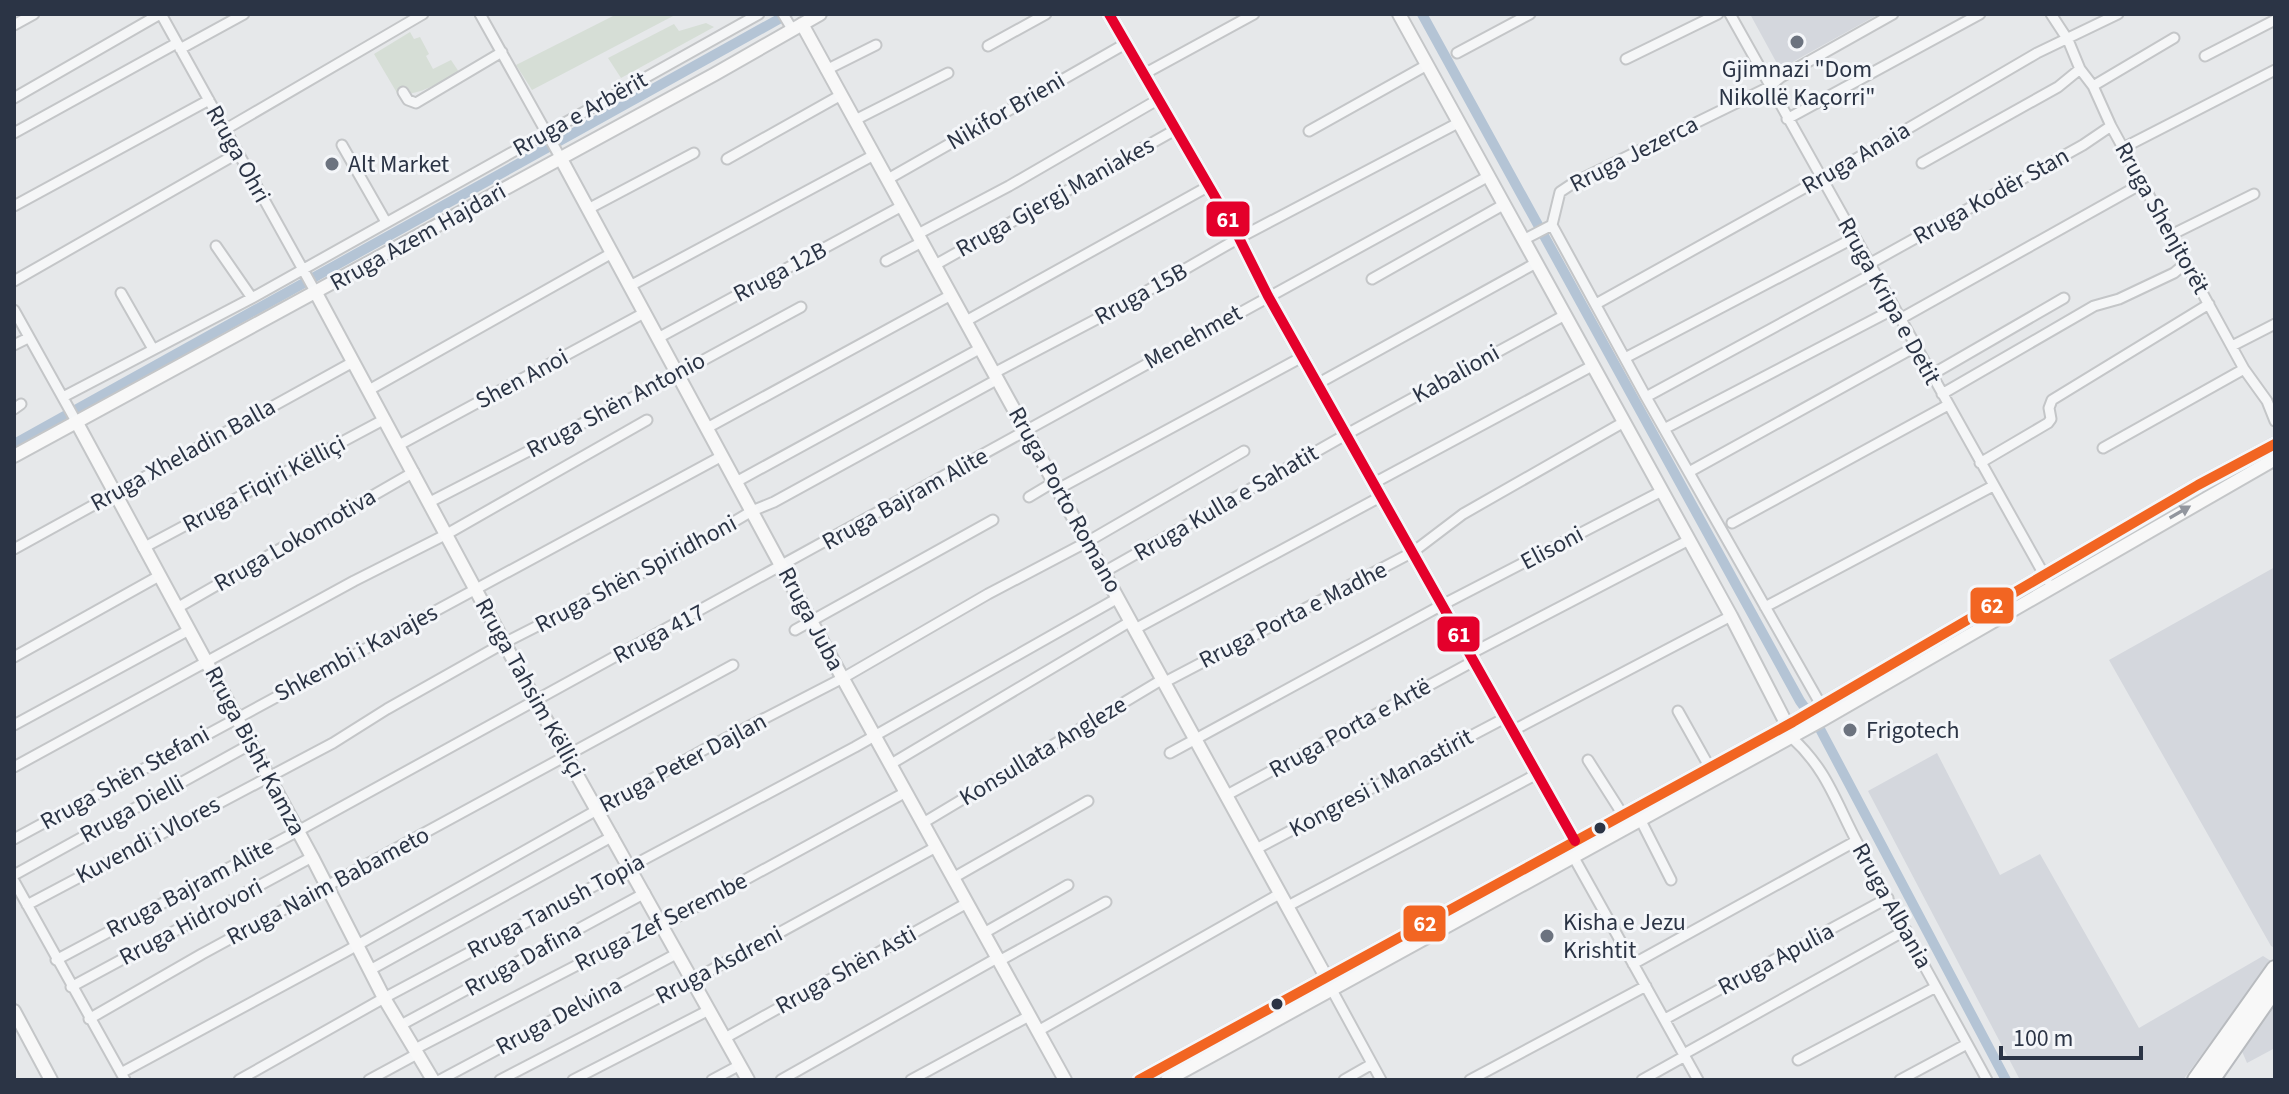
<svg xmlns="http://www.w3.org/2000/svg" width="2289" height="1094" viewBox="0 0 2289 1094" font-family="'Source Sans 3',sans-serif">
<rect width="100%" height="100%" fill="#e6e8ea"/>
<path fill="#d4d7dd" d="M1750,14H1879L1780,69Z
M2275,567V948L2271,946L2109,660Z
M1937,753L2000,875L2040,854L2139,1028L2263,956L2271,961L2183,1080H2020L1868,791Z
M2275,1002V1048L2247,1063L2241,1049Z"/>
<path fill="#d6ded6" d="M617,14L675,15L532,90L516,65Z
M706,23L714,27L621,78L608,58L674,24L679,31Z
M410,32L414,39L420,37L429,54L426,56L433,69L451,60L459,72C440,81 418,98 397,93L374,54Z"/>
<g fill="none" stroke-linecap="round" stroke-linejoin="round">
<path stroke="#b4c4d5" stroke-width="10" d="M1422,14L1800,701L1820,729L2006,1080
M14,444L788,14"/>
<g stroke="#c4c6c8" stroke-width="13">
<path id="street" d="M161,14L316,293
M480,14L560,157
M783,14L792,29
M1730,14L2047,580
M2051,14L2068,40L2080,69L2093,86L2111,126L2244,369L2267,401L2275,421
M14,25L34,14
M988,46L1046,14
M180,49L244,14
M1457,53L1530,14
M2205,56L2275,20
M1626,59L1718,14
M826,70L876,45
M1144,74L1254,14
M2093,86L2174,38
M403,92L408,100L416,103L502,52
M14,98L160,14
M1787,119L1980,14
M855,120L948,73
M226,129L423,14
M1309,131L1427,65
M14,133L177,43
M342,145L386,222
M2123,148L2275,70
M727,159L841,95
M1922,163L2058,87L2080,69
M888,179L1125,44
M14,206L209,100
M588,209L694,153
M1552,225L1646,397L1821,705
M2170,233L2173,234L2254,194
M918,234L1009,186L1159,99
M1523,240L1552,225L1560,192L1575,182L1769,87L1781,77L1893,14
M216,246L252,298
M886,261L922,242
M1869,264L2083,145L2111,126
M935,265L1175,130
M1372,279L1503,205
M14,281L238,153
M630,286L874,155
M121,293L153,349
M1596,304L1849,163L2037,53L2118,14
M14,310L77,423
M1900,319L2143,183
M966,321L1209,186
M658,338L902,206
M14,345L28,338
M2232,346L2275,324
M1625,358L1854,238
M994,373L1114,310L1239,238L1458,123
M1931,375L2064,298
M1319,383L1536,263
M369,390L612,253
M1942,394L2094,306L2119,299L2174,273L2186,263
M63,397L252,298L759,14
M1646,397L1874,273
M14,409L21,404
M707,428L951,295
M1664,429L1894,309
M399,445L644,313
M2103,448L2244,369
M1980,463L2048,423L2051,419L2049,408L2052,400L2209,304
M1689,472L1915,347
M736,482L981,348
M1374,483L1592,366
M1058,489L1304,356
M1029,497L1054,482
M430,502L676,375L801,307
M1732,523L1948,405
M143,548L385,419
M14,549L353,362
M1104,572L1347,434L1565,315
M1765,607L1993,486
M177,608L414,472
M1135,629L1382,496
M795,630L993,520
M1470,654L1689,540
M14,657L159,576
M1165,682L1413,552L1463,514L1624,422
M1678,711L1710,768
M14,725L189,630
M1512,731L1731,616
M1791,737C1827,769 1836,803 1858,844C1900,923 1944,1001 1987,1080
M1170,753L1442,605L1662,491
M1588,760L1623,815
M891,764L1131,621
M14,767L354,581L447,534L647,420
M1227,795L1474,661
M1640,819L1671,880
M923,823L1163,679
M14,839L722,456
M1256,849L1505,718
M1573,856L1698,1080
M14,875L251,744
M953,878L1088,801
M14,881L125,1080
M27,905L333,743L387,709L504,643L683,552L752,511L774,502L998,379
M1288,906L1537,774
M984,933L1068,885
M56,960L298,831L1487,177
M999,961L1106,902
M1633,964L1856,841
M370,970L613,836
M71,987L312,857
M1332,990L1381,1080
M89,1019L202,954L733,665
M1665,1019L1888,898
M401,1025L645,893
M1038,1031L1281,893
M725,1038L967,903
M415,1049L653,926L675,918L906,792
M1684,1054L1906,930
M1798,1060L1936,987
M121,1073L345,952L707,748L843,678L988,594L1087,542L1244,451
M239,1080L384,998L855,747L1118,598
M369,1080L417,1054
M440,1080L678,953
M500,1080L693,980L936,847
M573,1080L709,1010
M712,1080L740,1065
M781,1080L997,958
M911,1080L1029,1016
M1344,1080L1372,1064
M1470,1080L1646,986
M1642,1080L1685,1056
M1900,1080L1967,1044"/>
</g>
<g stroke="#c4c6c8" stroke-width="16">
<path id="secondary" d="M1109,14L1239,238L1268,296L1575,841
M1399,14L1731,616L1787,725
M802,24L1326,977
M560,157L811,621L1065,1080
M316,293L535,700L748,1080
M77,423L312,857L384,998L433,1080
M14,456L715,74L820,14
M14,1011L51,1080
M1139,1080L1793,722L2198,485L2275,444
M1167,1080L1822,720L2275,459"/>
</g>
<g stroke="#b8bbbf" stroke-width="20">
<path id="highway" d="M2196,1080L2275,969
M2211,1080L2275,988"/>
</g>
<use href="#street" stroke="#f5f6f7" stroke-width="9"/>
<use href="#secondary" stroke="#f8f8f8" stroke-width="12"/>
<use href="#highway" stroke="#f8f8f8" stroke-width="16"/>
<g stroke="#f4f6f9" stroke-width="16">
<path id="bus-1" d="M1139,1080L1793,722L2198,485L2275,444"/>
</g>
<g stroke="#f4f6f9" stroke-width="16">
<path id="bus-2" d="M1109,14L1239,238L1268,296L1575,841"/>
</g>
<use href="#bus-1" stroke="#f26522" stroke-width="10"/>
<use href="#bus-2" stroke="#e4002b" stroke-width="10"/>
</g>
<defs><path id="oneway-solid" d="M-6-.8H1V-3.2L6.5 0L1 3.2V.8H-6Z" transform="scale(2)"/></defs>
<use fill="#92969e" href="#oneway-solid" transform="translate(2180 512) rotate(-30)"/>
<g fill="#6c737f" stroke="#f4f6f9" stroke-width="3">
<circle cx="1797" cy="42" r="8"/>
<circle cx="332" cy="164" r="8"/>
<circle cx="1850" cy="730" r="8"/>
<circle cx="1547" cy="936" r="8"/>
</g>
<g fill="#2b3445" stroke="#f4f6f9" stroke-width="3">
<circle cx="1600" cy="828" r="7"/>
<circle cx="1277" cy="1004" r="7"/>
</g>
<g text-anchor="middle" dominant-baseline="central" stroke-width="6" stroke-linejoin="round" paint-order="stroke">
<g font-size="24" fill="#2b3445" stroke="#f4f6f9" text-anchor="start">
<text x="1797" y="69" text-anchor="middle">Gjimnazi "Dom<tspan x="1797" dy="28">Nikollë Kaçorri"</tspan></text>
<text x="348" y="164">Alt Market</text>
<text x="1866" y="730">Frigotech</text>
<text x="1563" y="922">Kisha e Jezu<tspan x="1563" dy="28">Krishtit</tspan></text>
</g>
<g font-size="24" fill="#2b3445" stroke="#f4f6f9">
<text transform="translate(1006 111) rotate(-30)">Nikifor Brieni</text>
<text transform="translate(580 114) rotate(-29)">Rruga e Arbërit</text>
<text transform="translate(238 154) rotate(61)">Rruga Ohri</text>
<text transform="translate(1634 154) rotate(-27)">Rruga Jezerca</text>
<text transform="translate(1856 158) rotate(-30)">Rruga Anaia</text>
<text transform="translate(1991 196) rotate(-29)">Rruga Kodër Stan</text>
<text transform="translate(1055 197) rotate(-29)">Rruga Gjergj Maniakes</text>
<text transform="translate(2162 218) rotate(61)">Rruga Shenjtorët</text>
<text transform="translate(418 237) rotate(-29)">Rruga Azem Hajdari</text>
<text transform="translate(780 272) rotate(-28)">Rruga 12B</text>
<text transform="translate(1141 294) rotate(-29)">Rruga 15B</text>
<text transform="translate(1889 301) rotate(61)">Rruga Kripa e Detit</text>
<text transform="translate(1193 337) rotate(-29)">Menehmet</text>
<text transform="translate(1456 374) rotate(-29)">Kabalioni</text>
<text transform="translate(522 379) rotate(-28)">Shen Anoi</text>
<text transform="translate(616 405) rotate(-28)">Rruga Shën Antonio</text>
<text transform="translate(183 455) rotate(-29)">Rruga Xheladin Balla</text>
<text transform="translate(264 484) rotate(-28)">Rruga Fiqiri Këlliçi</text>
<text transform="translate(905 499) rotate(-29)">Rruga Bajram Alite</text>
<text transform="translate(1065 500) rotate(61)">Rruga Porto Romano</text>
<text transform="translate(1226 503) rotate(-30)">Rruga Kulla e Sahatit</text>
<text transform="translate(295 540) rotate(-30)">Rruga Lokomotiva</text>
<text transform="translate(1552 548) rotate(-28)">Elisoni</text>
<text transform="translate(636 574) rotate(-28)">Rruga Shën Spiridhoni</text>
<text transform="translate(1293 615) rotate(-27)">Rruga Porta e Madhe</text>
<text transform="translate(811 619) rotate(62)">Rruga Juba</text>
<text transform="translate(659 634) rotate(-28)">Rruga 417</text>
<text transform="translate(356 653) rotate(-28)">Shkembi i Kavajes</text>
<text transform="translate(530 688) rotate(61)">Rruga Tahsim Këlliçi</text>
<text transform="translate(1350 728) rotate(-29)">Rruga Porta e Artë</text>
<text transform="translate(255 751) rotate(62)">Rruga Bisht Kamza</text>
<text transform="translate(1043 751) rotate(-31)">Konsullata Angleze</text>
<text transform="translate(683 763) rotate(-28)">Rruga Peter Dajlan</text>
<text transform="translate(125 778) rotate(-29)">Rruga Shën Stefani</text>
<text transform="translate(1381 783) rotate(-28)">Kongresi i Manastirit</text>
<text transform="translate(132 809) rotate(-29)">Rruga Dielli</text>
<text transform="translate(148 840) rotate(-28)">Kuvendi i Vlores</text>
<text transform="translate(328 886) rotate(-28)">Rruga Naim Babameto</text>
<text transform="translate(190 888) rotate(-28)">Rruga Bajram Alite</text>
<text transform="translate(556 906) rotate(-28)">Rruga Tanush Topia</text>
<text transform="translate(1892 906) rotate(61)">Rruga Albania</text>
<text transform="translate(191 922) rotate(-28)">Rruga Hidrovori</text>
<text transform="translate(661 922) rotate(-27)">Rruga Zef Serembe</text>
<text transform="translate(523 959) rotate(-29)">Rruga Dafina</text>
<text transform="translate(1776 959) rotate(-28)">Rruga Apulia</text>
<text transform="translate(719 965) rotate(-28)">Rruga Asdreni</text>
<text transform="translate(846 970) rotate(-29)">Rruga Shën Asti</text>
<text transform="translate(559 1016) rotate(-28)">Rruga Delvina</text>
</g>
</g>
<g stroke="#f4f6f9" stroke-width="3">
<rect x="1205" y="200" width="46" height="38" rx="8" fill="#e4002b"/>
<rect x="1969" y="586" width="46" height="39" rx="8" fill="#f26522"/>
<rect x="1436" y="615" width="45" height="38" rx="8" fill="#e4002b"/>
<rect x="1402" y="904" width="45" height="39" rx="8" fill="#f26522"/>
</g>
<g font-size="22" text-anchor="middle" font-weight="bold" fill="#fff">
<text x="1228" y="227">61</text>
<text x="1992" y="613">62</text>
<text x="1459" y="642">61</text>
<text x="1425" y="931">62</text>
</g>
<rect width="2289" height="1094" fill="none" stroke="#2b3445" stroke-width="32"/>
<path d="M2001 1046v12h140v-12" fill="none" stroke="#2b3445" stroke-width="4"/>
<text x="2013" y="1046" font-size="24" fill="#2b3445" stroke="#f4f6f9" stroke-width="6" paint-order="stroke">100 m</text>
</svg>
